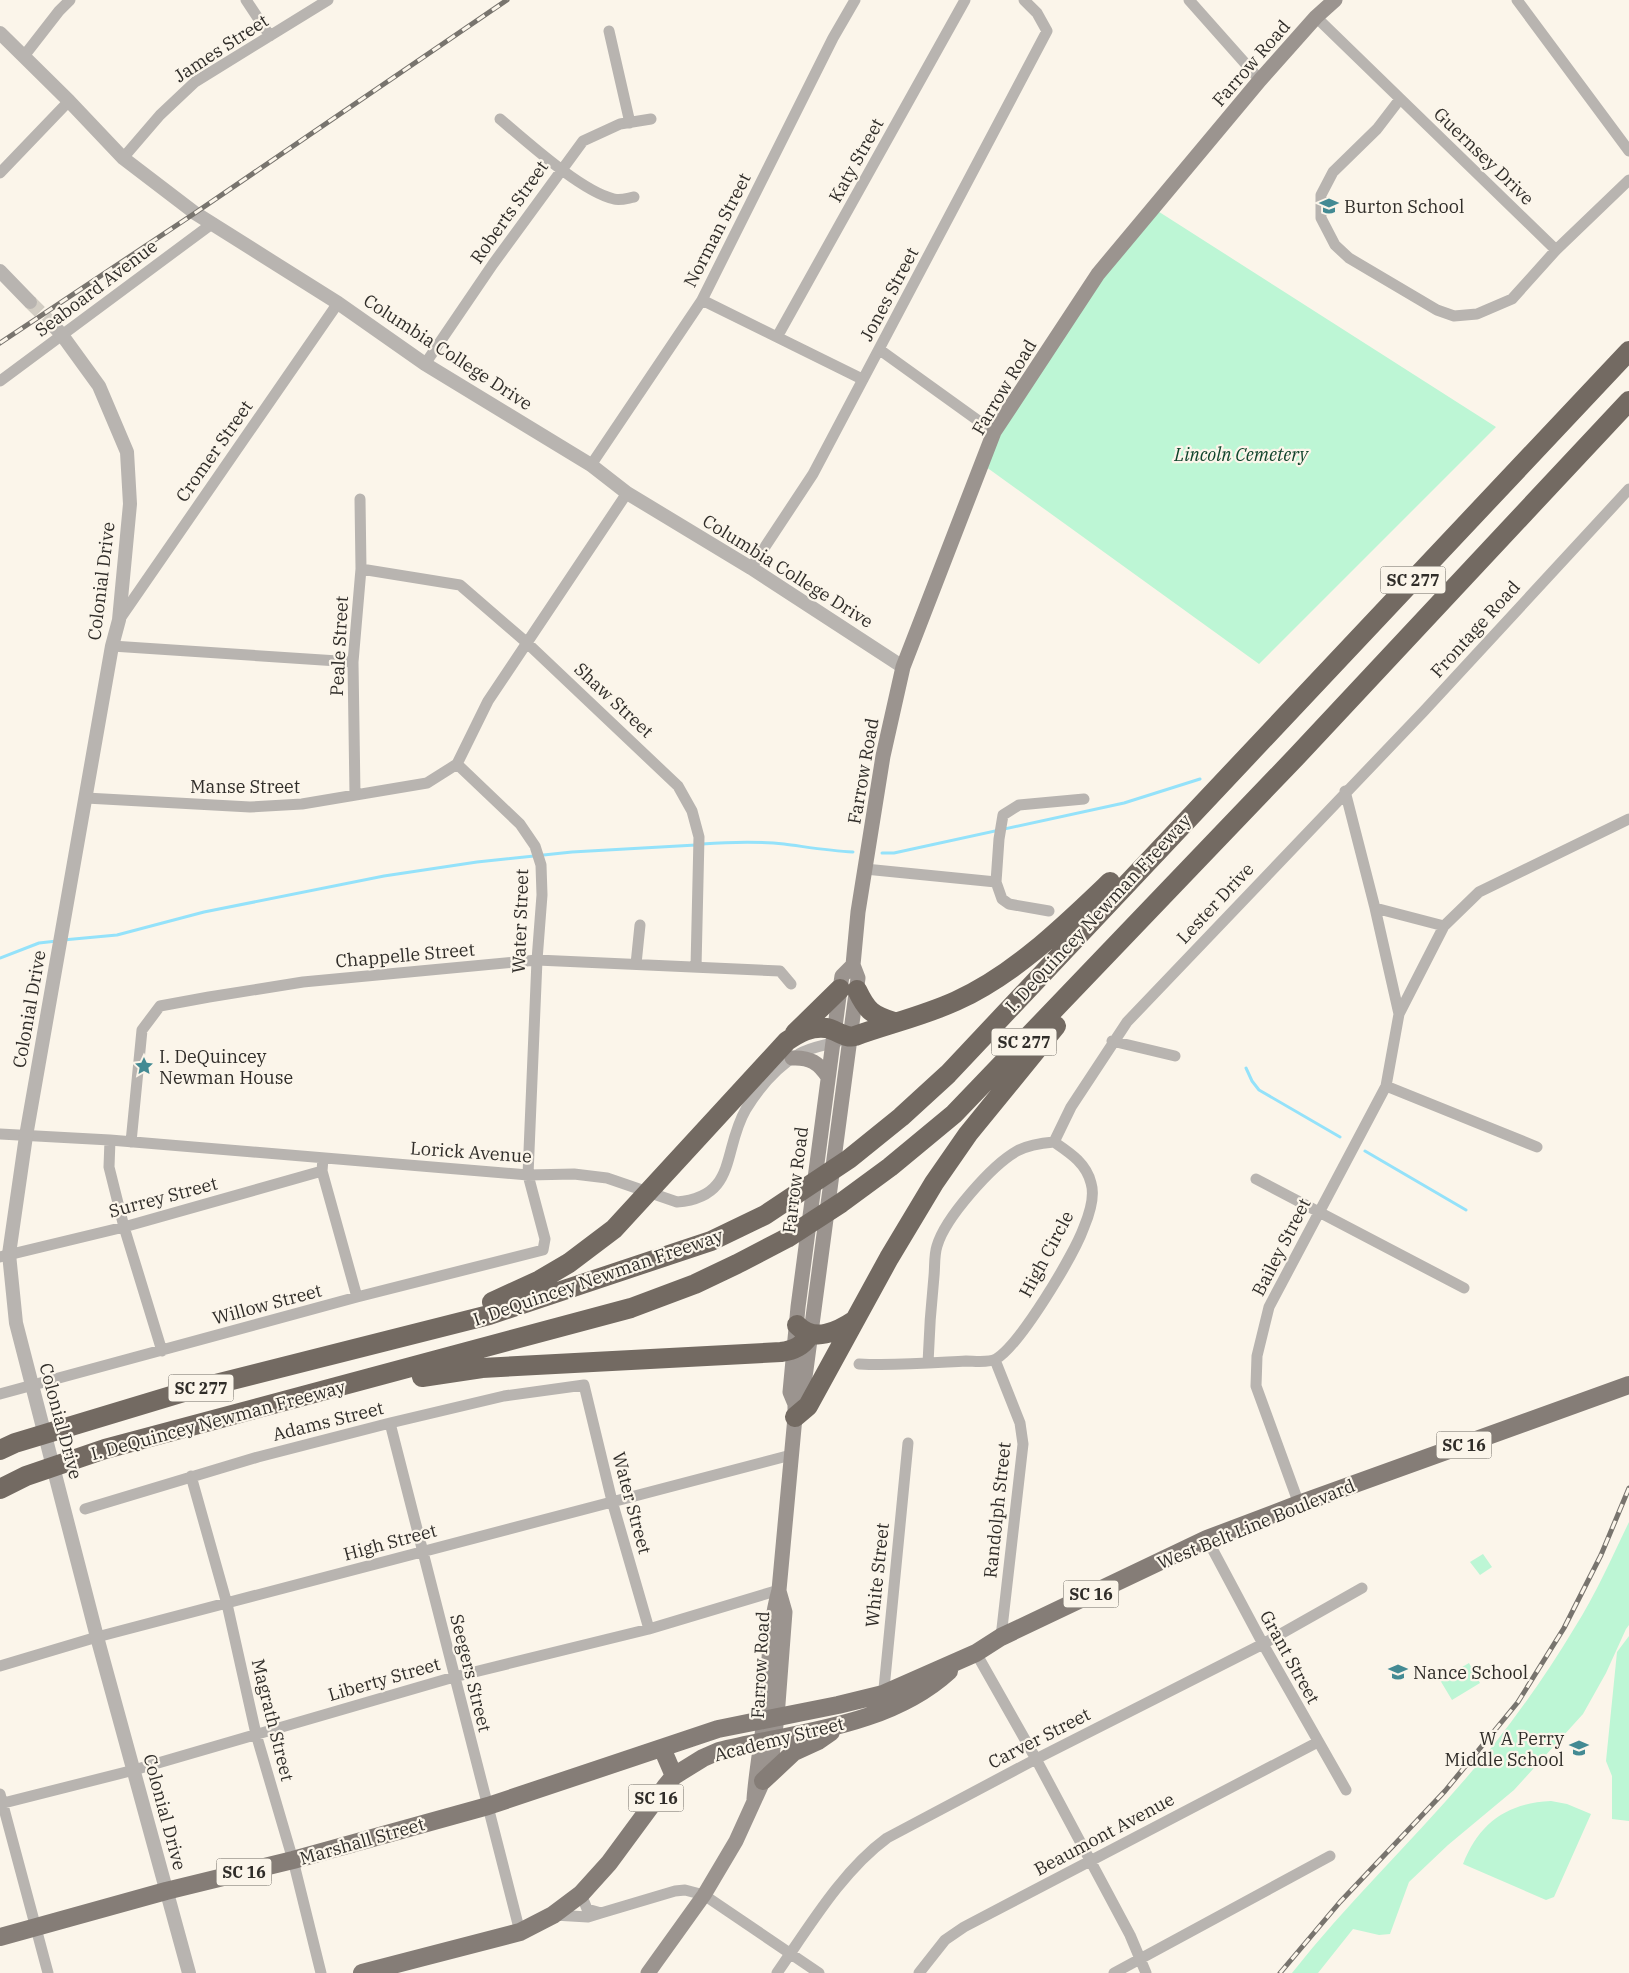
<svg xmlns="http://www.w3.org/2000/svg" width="1629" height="1973" viewBox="0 0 1629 1973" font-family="'IBM Plex Serif',serif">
<rect width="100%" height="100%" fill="#fbf5ea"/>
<path fill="#bdf6d5" d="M1153,208L1496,427L1259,664L982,464L994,432Z
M1629,1522V1625L1626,1629L1606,1673L1583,1714L1514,1790L1448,1845L1409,1882L1390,1934L1379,1935L1353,1929L1318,1973H1292C1355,1893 1432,1823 1495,1743C1524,1706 1551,1667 1575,1627C1596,1594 1612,1557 1629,1522Z
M1483,1554L1492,1567L1480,1575L1470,1562Z
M1629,1636V1821L1612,1819V1776L1606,1761L1617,1652Z
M1469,1663L1480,1683L1452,1700L1440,1680Z
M1551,1801L1567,1804L1591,1814L1554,1897L1546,1900L1463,1864C1479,1823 1507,1803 1551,1801Z"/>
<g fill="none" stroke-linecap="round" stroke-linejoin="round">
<path stroke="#94e2fa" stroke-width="3" d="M702,844C729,842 757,841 784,844C807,847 830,851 853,852
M882,853H894L1124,803L1200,779
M63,940L117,935L204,912L384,876L477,862L572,852L696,845
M0,958L39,943L57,941
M1246,1068L1252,1081L1259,1090L1340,1137
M1365,1151L1466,1210"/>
<path stroke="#d2cdc3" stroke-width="14" stroke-dasharray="14 7" stroke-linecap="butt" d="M30,302L52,324"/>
<path stroke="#b8b4b0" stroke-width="11" d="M246,0L270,36
M1189,0L1260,80
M1517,0L1629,151
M1316,17L1556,250L1629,180
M609,31L630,123
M24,56L59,11L70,0
M1400,99L1377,129L1333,172L1321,195V218L1335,245L1349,258L1437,310L1454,316L1477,314L1512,299L1556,250
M500,119C526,141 582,192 614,199C620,201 628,198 634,197
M123,158L160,115L195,82L328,0
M0,173L69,101
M702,300L862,379
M777,337L965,0
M880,350L994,432
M425,364L493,264L583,141L620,124L651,119
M0,381L213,223
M591,465L702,300L833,38L855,0
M751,568L813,474L1047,31L1037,13L1024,0
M361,569L460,585L526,642L678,786L692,811L699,837L696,967
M119,620L338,303
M112,646L353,662
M457,764L488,701L627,493
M355,795L353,662L361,569L360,499
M86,798L250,807L302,804L427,783L457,764
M865,869L996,882L1002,899L1009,904L1049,911
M996,882L999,839L1003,815L1019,805L1084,799
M1375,908L1444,926
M636,964L640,925
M1399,1014L1444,926L1479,892L1629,819
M1112,1041L1175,1056
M1386,1086L1537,1147
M0,1134L110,1140L528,1175L574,1174L607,1178L677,1202C738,1197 722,1150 746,1109C759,1088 778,1066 799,1054C810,1047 827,1045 839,1041
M110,1140L109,1167L124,1227L162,1351
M131,1142L142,1030L160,1006L209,997L303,982L537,960L780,971L791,984
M1054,1142L1071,1107L1127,1022L1424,711L1629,489
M322,1171L357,1297
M1256,1179L1464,1288
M0,1257L124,1227L322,1171L323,1158
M995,1360L1020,1423L1023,1444L1001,1637
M859,1364C895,1366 930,1363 966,1361C974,1361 989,1363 996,1359C1020,1345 1074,1255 1084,1227C1089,1215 1095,1196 1091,1183C1086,1163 1070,1153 1054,1142C1042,1143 1028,1145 1017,1151C992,1165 945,1218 937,1246C934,1255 935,1266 934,1276C931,1305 929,1334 928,1363
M0,1394L357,1297L543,1250L545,1239L528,1175L537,960L542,895L541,865L535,846L520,824L457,764
M390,1423L520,1932
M191,1476L227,1604L256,1734L293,1860L321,1973
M1299,1504L1256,1386L1257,1356L1269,1307L1386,1086L1399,1014L1375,908L1345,791
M85,1509L258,1457L390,1423L504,1396L584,1385L612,1501L649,1629
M1207,1539L1263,1644L1346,1790
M976,1653L1036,1759L1130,1935L1146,1973
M0,1666L97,1637L791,1455
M883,1699L908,1443
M0,1794L48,1973
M0,1804L134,1770L454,1677L649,1629L779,1590
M601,1913L675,1891L685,1890L704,1895L819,1973
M554,1915L588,1917L601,1913L587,1909L581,1894
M777,1973C809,1927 842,1871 887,1838L1036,1759L1263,1644L1362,1588
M919,1973L945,1940L964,1927L1318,1742
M1114,1973L1330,1856"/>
<path stroke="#b8b4b0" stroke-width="14" d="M0,33L69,101L123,158L195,213L338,303L425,364L591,465L627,493L751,568L903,667
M0,271L30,302
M52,324L62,335L99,386L127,452L130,504L119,620L112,646L26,1136L9,1254L16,1323L97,1637L189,1973"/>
<path stroke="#9b948f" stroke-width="15" d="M792,1058C810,1057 819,1063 828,1077
M795,1404L802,1395L806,1370L858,978L853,965L858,912L883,756L903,667L994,432L1098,274L1260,80L1316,17L1335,0
M754,1799C756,1772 761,1746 764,1719C770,1676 767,1632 779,1590L795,1417V1404L790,1392L798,1307L840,989L842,976L853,965
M648,1973L704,1895L736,1841L771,1764L777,1717L785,1612L779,1591"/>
<path stroke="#857d77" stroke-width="18" d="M662,1748L674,1776
M763,1781L794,1752L818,1741L831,1732
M0,1937L166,1891L293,1860L488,1806L718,1729L838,1705L883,1694L976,1653L1001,1637L1207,1539L1299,1504L1629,1385
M362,1973L520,1932L553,1915L581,1894L609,1863L665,1787L674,1776L703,1758L719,1751C796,1732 888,1727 949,1671"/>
<path stroke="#736a62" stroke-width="20" d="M857,990C867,1011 872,1015 894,1022
M795,1033L840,989
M492,1302L540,1280L569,1263L614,1229L787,1041C799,1033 811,1026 826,1028C835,1029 845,1039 855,1036C888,1024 923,1016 956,1001C1014,975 1064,926 1110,882
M797,1325C814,1343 837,1332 855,1320
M422,1377L482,1368L781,1352C795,1350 802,1346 810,1335
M795,1417L808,1406L889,1258L934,1183L968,1134L1056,1026
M0,1450L15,1443L184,1392L489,1315L711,1241L765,1215L849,1159L901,1117L948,1074L1629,351
M0,1489L26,1476L105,1449L631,1308L695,1284L737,1264L787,1238L841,1203L890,1167L954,1114L1296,757L1629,401"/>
<g stroke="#78746e" stroke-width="5">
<path id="rail" d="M0,343L195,213L507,0
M1280,1973L1340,1902L1445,1791L1518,1702L1564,1628L1601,1555L1629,1488"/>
</g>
<use href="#rail" stroke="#fbf5ea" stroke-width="3" stroke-dasharray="9" stroke-linecap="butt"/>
</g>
<defs>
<g id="school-bare" transform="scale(1.5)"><path d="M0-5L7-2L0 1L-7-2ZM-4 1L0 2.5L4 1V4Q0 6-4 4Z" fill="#438a93" stroke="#fbf5ea" stroke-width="2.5" paint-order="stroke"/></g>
<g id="sight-bare" transform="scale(1.5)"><path d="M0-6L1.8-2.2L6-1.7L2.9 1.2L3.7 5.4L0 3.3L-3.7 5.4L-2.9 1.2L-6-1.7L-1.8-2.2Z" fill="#438a93" stroke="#fbf5ea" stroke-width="2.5" paint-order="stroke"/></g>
</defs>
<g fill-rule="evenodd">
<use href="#school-bare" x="1329" y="206"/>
<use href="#sight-bare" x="144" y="1066"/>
<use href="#school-bare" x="1398" y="1672"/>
<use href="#school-bare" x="1579" y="1748"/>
</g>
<g text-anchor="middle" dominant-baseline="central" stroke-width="4.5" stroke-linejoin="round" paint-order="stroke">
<g fill="#fbf5ea" stroke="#6d6963" stroke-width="1">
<rect x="1380.5" y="566.5" width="65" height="27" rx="4"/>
<rect x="991.5" y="1028.5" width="65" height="27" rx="4"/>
<rect x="168.5" y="1374.5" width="65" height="27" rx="4"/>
<rect x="1436.5" y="1431.5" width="55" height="27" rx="4"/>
<rect x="1063.5" y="1580.5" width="55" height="27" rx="4"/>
<rect x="628.5" y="1784.5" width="55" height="27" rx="4"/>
<rect x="216.5" y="1858.5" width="55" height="27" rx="4"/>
</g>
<g font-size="16" font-weight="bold" fill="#302d29">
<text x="1413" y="580">SC 277</text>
<text x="1024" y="1042">SC 277</text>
<text x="201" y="1388">SC 277</text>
<text x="1464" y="1445">SC 16</text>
<text x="1091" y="1594">SC 16</text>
<text x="656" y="1798">SC 16</text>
<text x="244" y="1872">SC 16</text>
</g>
<g font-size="18" fill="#302d29" stroke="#fbf5ea">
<text transform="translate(221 48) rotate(-33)">James Street</text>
<text transform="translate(1251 63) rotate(-49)">Farrow Road</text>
<text transform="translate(1484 156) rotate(44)">Guernsey Drive</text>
<text transform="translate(856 160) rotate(-61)">Katy Street</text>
<text transform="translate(509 212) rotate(-55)">Roberts Street</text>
<text transform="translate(717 230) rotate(-63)">Norman Street</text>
<text transform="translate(96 288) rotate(-37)">Seaboard Avenue</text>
<text transform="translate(889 294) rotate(-62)">Jones Street</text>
<text transform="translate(448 352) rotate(33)">Columbia College Drive</text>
<text transform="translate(1004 387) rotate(-59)">Farrow Road</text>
<text transform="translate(214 451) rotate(-55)">Cromer Street</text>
<text transform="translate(788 571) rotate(32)">Columbia College Drive</text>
<text transform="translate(101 581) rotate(-83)">Colonial Drive</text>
<text transform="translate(1475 629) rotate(-48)">Frontage Road</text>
<text transform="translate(339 646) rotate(-87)">Peale Street</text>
<text transform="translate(614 700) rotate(43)">Shaw Street</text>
<text transform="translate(863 771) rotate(-80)">Farrow Road</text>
<text x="245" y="786">Manse Street</text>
<text transform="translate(1215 903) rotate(-47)">Lester Drive</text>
<text transform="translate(1098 913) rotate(-47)">I. DeQuincey Newman Freeway</text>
<text transform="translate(520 921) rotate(-88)">Water Street</text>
<text transform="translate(405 955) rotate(-5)">Chappelle Street</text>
<text transform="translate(29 1009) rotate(-80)">Colonial Drive</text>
<text transform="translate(471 1152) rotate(4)">Lorick Avenue</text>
<text transform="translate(795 1180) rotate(-83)">Farrow Road</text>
<text transform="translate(163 1197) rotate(-15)">Surrey Street</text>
<text transform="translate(1281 1247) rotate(-63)">Bailey Street</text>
<text transform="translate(1046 1254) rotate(-62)">High Circle</text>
<text transform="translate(598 1277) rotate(-19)">I. DeQuincey Newman Freeway</text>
<text transform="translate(267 1304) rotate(-15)">Willow Street</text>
<text transform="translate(218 1420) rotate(-15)">I. DeQuincey Newman Freeway</text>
<text transform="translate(61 1421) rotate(75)">Colonial Drive</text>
<text transform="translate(328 1421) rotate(-14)">Adams Street</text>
<text transform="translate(632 1503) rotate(75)">Water Street</text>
<text transform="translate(997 1510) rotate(-84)">Randolph Street</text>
<text transform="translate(1256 1524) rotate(-22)">West Belt Line Boulevard</text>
<text transform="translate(390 1542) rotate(-15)">High Street</text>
<text transform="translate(877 1575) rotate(-84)">White Street</text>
<text transform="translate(1290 1657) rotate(61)">Grant Street</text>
<text transform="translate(760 1665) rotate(-87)">Farrow Road</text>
<text transform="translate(471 1673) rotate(76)">Seegers Street</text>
<text transform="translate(384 1679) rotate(-16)">Liberty Street</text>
<text transform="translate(273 1720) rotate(76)">Magrath Street</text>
<text transform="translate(1039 1738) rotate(-27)">Carver Street</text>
<text transform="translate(779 1739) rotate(-14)">Academy Street</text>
<text transform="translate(165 1812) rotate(75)">Colonial Drive</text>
<text transform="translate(1104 1834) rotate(-28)">Beaumont Avenue</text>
<text transform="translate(362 1841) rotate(-16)">Marshall Street</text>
</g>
<g font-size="18" fill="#302d29" stroke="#fbf5ea" text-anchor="start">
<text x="1344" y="206">Burton School</text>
<text x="159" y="1056">I. DeQuincey<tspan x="159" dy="21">Newman House</tspan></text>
<text x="1413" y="1672">Nance School</text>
<text x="1564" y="1738" text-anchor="end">W A Perry<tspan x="1564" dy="21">Middle School</tspan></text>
</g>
<g font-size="18" font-style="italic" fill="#0f432b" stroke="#fbf5ea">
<text x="1241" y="454">Lincoln Cemetery</text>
</g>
</g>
</svg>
